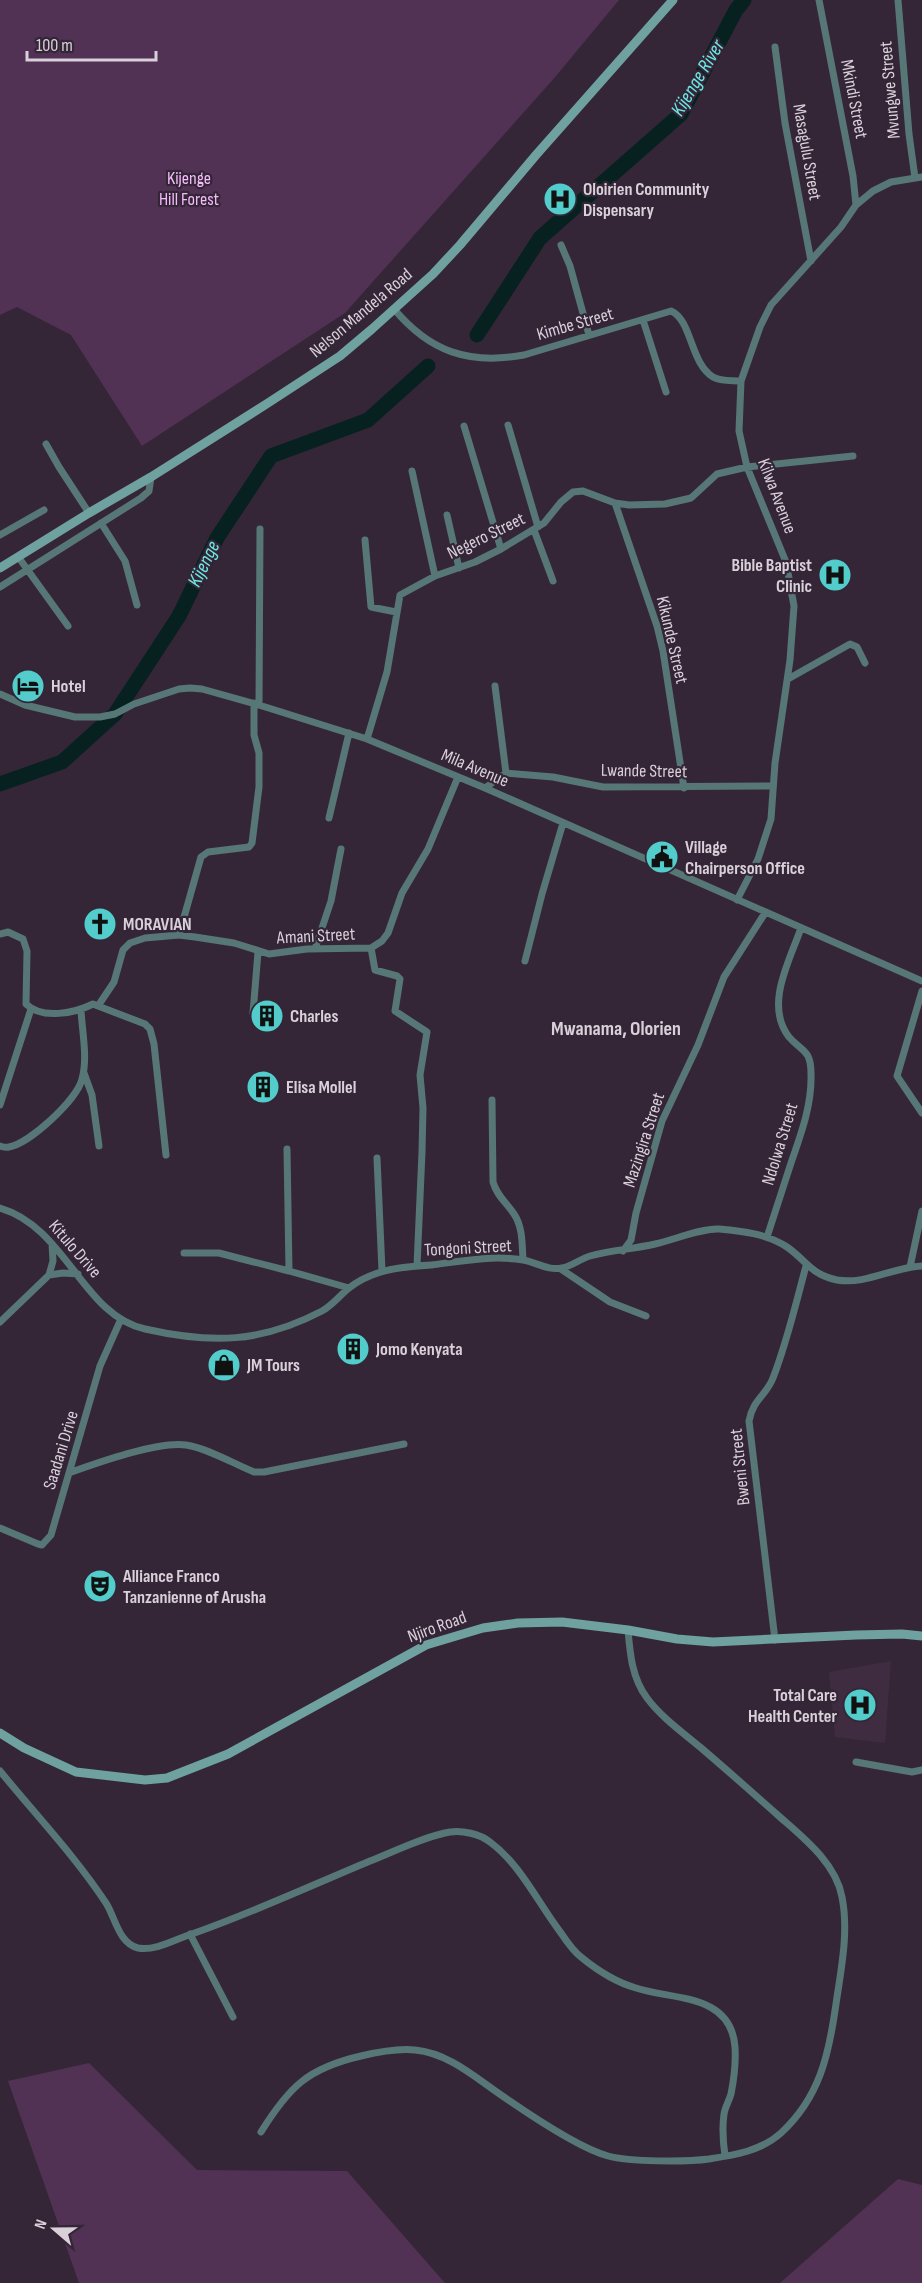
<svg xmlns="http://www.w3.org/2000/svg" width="922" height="2283" viewBox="0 0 922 2283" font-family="'Sofia Sans Condensed',sans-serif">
<rect width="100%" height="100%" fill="#342636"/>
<path fill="#3f2c41" d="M891,1661L885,1743L835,1737L829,1672Z"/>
<path fill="#513254" d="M0,0H619L556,76L345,313L142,446L71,335L17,307L0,315Z
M89,2063L197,2170L347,2171L445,2283H79L8,2081Z
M898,2179L922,2185V2283H780Z"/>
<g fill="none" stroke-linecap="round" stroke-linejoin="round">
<path stroke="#062120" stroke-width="15" d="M477,335L540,238L681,114L736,10L744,0
M0,784L62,762L115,714L179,616L217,538L271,456L368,420L428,366"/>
<path stroke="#577676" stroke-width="7" d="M819,0L853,176L856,205
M898,0L909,134L915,178
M775,47L785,123L811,261
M561,245L570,266L589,335
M394,309C430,352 469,365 524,355L671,311C692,320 690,363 713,377C721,382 733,380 741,381
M643,320L666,392
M508,425L538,527
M464,426L501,549
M46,444L59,467L89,513
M412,471L435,576
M615,503L657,626L663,651L684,788
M447,515L459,568
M101,523L125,561L137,605
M534,530L553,581
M0,535L44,510
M365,540L371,607L396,612
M19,558L68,626
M0,587L141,498L149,491L151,477
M788,679L850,644L857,647L865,663
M495,686L506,773
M0,694L25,705L75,717H100L115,714L134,704L179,689L190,688L202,689L259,705L367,739L485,788L922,981
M259,705L260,529
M367,739L387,672L400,595L435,576L475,562L501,549L544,523L561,502L573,492L583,491L615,503L629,505L665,504L691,498L717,474L747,467L853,456
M485,788L506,773L553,777L603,787L772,786
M329,818L349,733
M737,900L758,859L771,819L775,763L790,660L794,606L786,562L747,467L739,431L741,381L760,327L771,305L841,227L856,205L873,191L891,182L922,177
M0,934L8,932L23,939L27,951L26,1004C42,1020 75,1013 93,1004L98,1006L114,982L123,950L130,943L145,938L179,935L195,937L234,943L269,954L307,949L371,948L382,941L388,933L402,893L428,849L458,777
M179,935L201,857L208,852L249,847L252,843L259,787V753L254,735V703
M371,948L375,970L397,976L400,979L395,1011L427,1032L420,1075L423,1108L422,1152L417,1266
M315,949L331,901L341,849
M525,961L542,894L563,823
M922,991L897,1076L922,1113
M98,1006L145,1024L150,1029L154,1044L166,1155
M253,1013L258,952
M84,1073L92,1095L99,1146
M492,1100L493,1182C497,1196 506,1202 514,1214C523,1227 522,1245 523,1260
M0,1105L31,1009
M0,1146C3,1147 6,1148 9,1147C30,1143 77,1100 82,1079C88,1058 82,1031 81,1010
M287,1149L289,1271L349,1288
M377,1158L382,1271
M0,1208C66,1227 83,1316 145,1329C212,1344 261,1343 322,1311C333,1305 340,1295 349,1288C358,1281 371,1275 381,1272C397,1267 415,1266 432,1265C461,1261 493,1255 523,1260C536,1262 548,1271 562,1268C572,1266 580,1259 590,1256C611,1250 634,1249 655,1244C674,1240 701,1228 719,1229C742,1231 768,1234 787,1247C807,1261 810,1274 837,1280C866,1285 893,1267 922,1266
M767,1237C775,1212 783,1187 791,1163C801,1134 812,1105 811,1074C811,1049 802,1052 789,1037C764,1005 790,960 801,928
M623,1251L631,1240L636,1213L662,1121L698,1045L724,977L765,913
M184,1253H219L289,1271
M910,1267L922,1211
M561,1269L610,1302L646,1316
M49,1275L63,1273L78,1274
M0,1322L49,1275L53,1261L52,1244
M69,1473C97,1463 158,1441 186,1445C207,1448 234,1464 254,1472H264L404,1444
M0,1528L38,1544L42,1545L51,1535L100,1366L121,1319
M775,1640L749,1421C753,1399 766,1396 773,1378C787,1342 796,1303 806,1266
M856,1762L912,1772L922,1770
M0,1771C36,1815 75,1856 106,1903C115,1917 119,1944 138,1948C155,1951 174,1940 189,1935C250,1914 310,1886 370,1861C393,1852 425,1836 450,1832C462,1830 480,1834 490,1842C521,1865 538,1903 561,1933C567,1942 573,1951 581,1957C598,1971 615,1982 636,1988C672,2000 731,1993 735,2047C736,2063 734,2079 731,2094C729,2101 725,2107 724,2114C722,2128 723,2142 725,2156
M190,1934L233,2017
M261,2132C289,2087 308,2068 361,2056C378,2052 397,2048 415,2050C449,2053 477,2079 504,2097C530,2115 579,2148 608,2156C630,2162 686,2162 709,2159C735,2155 761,2151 781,2133C820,2097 829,2054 836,2004C841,1969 849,1932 842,1897C836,1864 805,1839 781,1818C754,1794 727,1770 700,1747C682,1732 661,1717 647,1698C632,1678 630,1654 628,1630"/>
<path stroke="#6ea19f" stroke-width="9" d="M0,568L89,513L151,477L268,403L340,356L372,329L433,274L460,245L536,155L673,0
M0,1733L24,1748L76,1772L145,1780L167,1778L228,1754L426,1645L483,1628L518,1623L562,1622L628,1630L677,1639L713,1642L856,1635L902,1634L922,1636"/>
</g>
<defs>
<g id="hospital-disc" transform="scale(1.725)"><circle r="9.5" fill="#52cdcc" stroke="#342636"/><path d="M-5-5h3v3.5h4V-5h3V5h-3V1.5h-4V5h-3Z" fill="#111"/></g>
<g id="hotel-disc" transform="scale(1.725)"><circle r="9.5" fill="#52cdcc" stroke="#342636"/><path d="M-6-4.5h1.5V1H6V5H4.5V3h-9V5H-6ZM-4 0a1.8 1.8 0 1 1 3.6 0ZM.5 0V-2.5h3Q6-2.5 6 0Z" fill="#111"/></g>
<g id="civic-disc" transform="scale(1.725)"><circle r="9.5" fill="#52cdcc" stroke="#342636"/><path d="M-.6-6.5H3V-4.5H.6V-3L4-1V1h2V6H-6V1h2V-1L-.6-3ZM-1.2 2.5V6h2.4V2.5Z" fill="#111"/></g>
<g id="church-disc" transform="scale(1.725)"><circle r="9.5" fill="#52cdcc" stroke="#342636"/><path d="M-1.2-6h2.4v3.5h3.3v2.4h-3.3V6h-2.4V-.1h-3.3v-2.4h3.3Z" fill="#111"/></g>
<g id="building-disc" transform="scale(1.725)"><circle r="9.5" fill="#52cdcc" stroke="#342636"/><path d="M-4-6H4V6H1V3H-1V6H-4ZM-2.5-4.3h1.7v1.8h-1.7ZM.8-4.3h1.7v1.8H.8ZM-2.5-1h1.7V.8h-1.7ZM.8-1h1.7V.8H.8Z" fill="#111"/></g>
<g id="shop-disc" transform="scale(1.725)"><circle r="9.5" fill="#52cdcc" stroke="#342636"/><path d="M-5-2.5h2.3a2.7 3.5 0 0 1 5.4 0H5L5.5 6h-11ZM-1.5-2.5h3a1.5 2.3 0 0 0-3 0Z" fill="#111"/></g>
<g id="theatre-disc" transform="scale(1.725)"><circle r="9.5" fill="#52cdcc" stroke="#342636"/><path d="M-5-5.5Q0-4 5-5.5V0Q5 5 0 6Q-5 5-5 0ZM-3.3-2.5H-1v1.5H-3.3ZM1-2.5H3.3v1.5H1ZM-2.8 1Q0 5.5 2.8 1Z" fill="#111"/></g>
</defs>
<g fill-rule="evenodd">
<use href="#hospital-disc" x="560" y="199"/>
<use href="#hospital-disc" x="835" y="575"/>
<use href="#hotel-disc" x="28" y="686"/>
<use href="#civic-disc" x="662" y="857"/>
<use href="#church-disc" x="100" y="924"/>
<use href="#building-disc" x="267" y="1016"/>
<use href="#building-disc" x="263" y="1087"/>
<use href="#building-disc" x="353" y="1349"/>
<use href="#shop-disc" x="224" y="1365"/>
<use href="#theatre-disc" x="100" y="1586"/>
<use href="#hospital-disc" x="860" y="1705"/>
</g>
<g text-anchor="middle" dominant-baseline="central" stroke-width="4.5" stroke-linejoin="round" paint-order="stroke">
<g font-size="18" fill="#d9d0da" stroke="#342636">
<text transform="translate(890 90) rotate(-95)">Mvungwe Street</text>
<text transform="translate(854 99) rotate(79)">Mkindi Street</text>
<text transform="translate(807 152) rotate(80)">Masagulu Street</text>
<text transform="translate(361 313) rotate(-40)">Nelson Mandela Road</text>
<text transform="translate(575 324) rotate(-16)">Kimbe Street</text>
<text transform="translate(777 496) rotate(69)">Kilwa Avenue</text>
<text transform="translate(486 536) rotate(-26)">Negero Street</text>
<text transform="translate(672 640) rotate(77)">Kikunde Street</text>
<text transform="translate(475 768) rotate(23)">Mila Avenue</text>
<text transform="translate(644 771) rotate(1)">Lwande Street</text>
<text transform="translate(316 936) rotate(-3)">Amani Street</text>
<text transform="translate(644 1140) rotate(-72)">Mazingira Street</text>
<text transform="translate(780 1144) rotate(-73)">Ndolwa Street</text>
<text transform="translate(468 1248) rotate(-3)">Tongoni Street</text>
<text transform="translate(75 1249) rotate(49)">Kitulo Drive</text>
<text transform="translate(61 1450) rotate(-73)">Saadani Drive</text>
<text transform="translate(740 1467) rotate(-96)">Bweni Street</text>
<text transform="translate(437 1627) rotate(-20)">Njiro Road</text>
</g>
<g font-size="18" fill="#f6bbfd" stroke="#342636">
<text x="189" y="178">Kijenge<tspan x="189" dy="21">Hill Forest</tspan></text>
</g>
<g font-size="18" font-weight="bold" fill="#d9d0da" stroke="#342636" text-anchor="start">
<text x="583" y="189">Oloirien Community<tspan x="583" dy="21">Dispensary</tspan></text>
<text x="812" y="565" text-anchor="end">Bible Baptist<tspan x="812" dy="21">Clinic</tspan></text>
<text x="51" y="686">Hotel</text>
<text x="685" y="847">Village<tspan x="685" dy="21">Chairperson Office</tspan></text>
<text x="123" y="924">MORAVIAN</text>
<text x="290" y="1016">Charles</text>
<text x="286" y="1087">Elisa Mollel</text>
<text x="376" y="1349">Jomo Kenyata</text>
<text x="247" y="1365">JM Tours</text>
<text x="123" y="1576">Alliance Franco<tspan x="123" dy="21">Tanzanienne of Arusha</tspan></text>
<text x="837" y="1695" text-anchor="end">Total Care<tspan x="837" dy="21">Health Center</tspan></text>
</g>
<g font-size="20" font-style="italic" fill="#6de7e6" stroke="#342636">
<text transform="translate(698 78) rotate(-59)">Kijenge River</text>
<text transform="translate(204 564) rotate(-64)">Kijenge</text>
</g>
<g font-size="20" font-weight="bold" fill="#d9d0da" stroke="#342636">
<text x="616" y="1029">Mwanama, Olorien</text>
</g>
</g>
<g transform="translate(54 2229) rotate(290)" stroke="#342636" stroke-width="4.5" paint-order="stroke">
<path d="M0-4.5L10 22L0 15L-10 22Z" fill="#d9d0da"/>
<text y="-9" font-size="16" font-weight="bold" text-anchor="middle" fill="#d9d0da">N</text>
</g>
<path d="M27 51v9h129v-9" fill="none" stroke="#d9d0da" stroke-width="3"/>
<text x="36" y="51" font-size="18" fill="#d9d0da" stroke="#342636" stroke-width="4.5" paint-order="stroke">100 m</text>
</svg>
